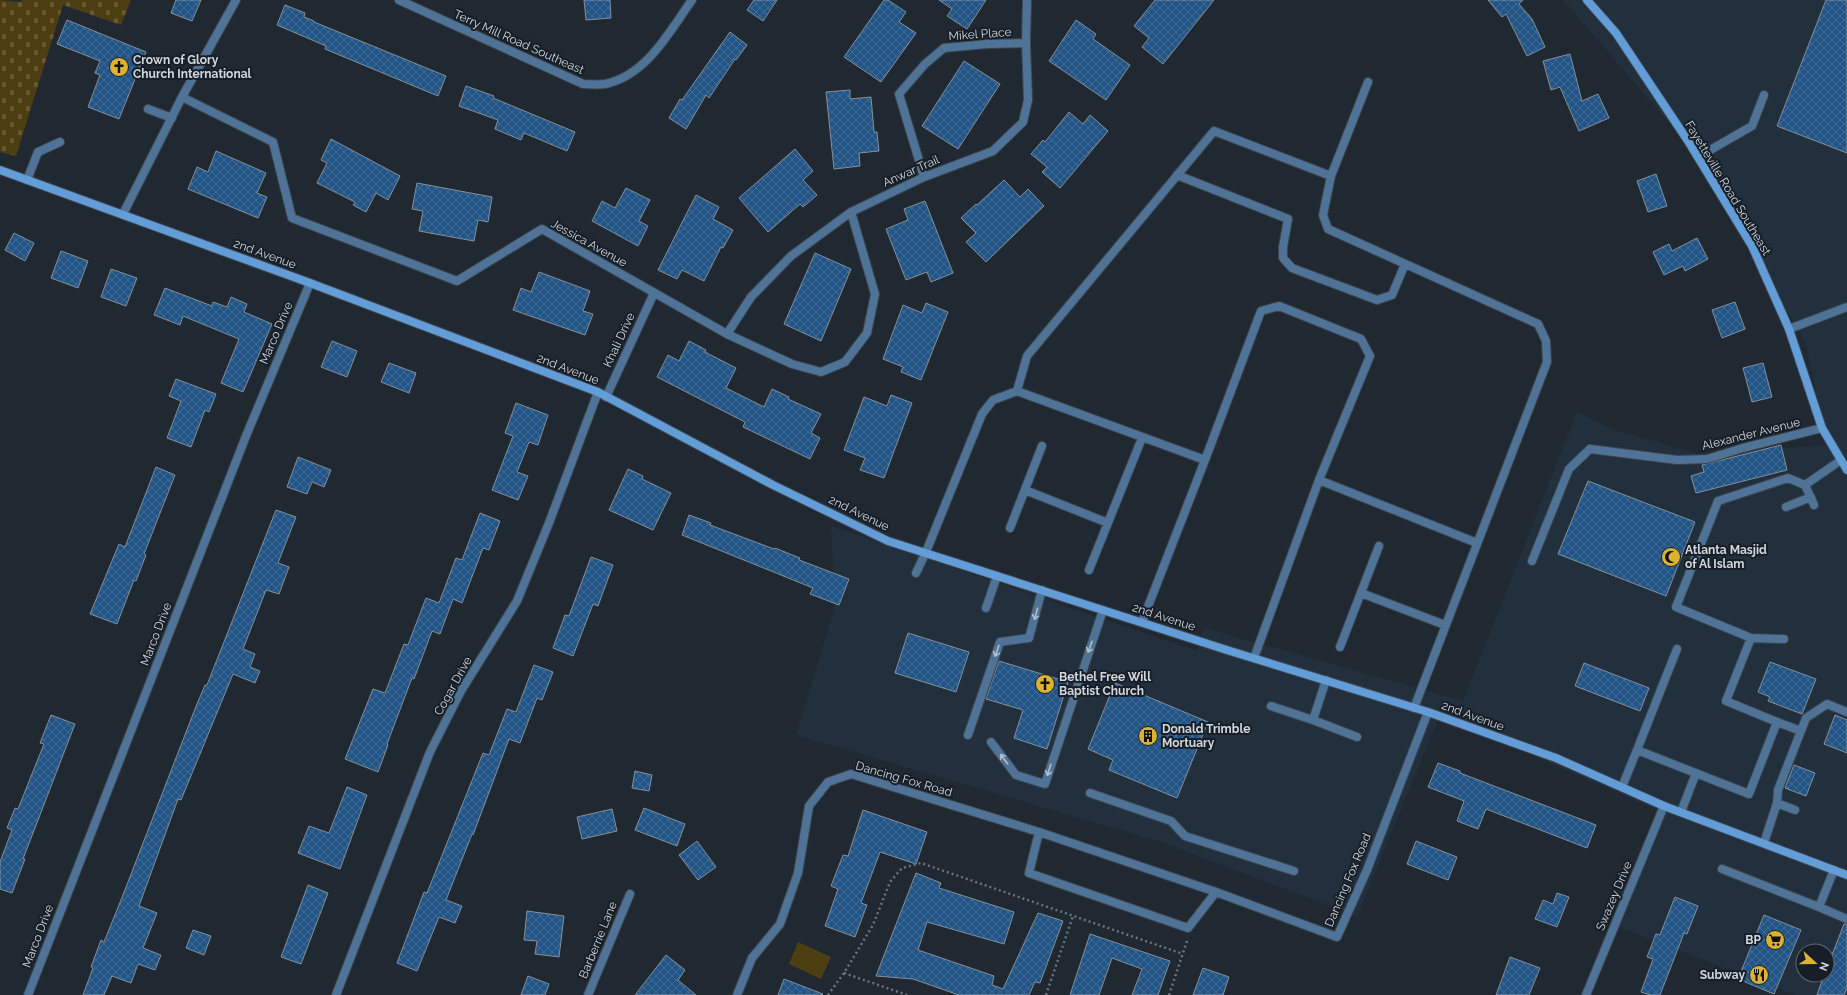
<svg xmlns="http://www.w3.org/2000/svg" width="1847" height="995" viewBox="0 0 1847 995" font-family="Raleway,sans-serif">
<defs>
<pattern id="cemetery-stones" width="16" height="16" patternUnits="userSpaceOnUse"><rect width="16" height="16" fill="#4e3f13"/><path d="M2 7V4a2 2 0 0 1 4 0v3zM10 15v-3a2 2 0 0 1 4 0v3z" fill="#675a35"/></pattern>
<pattern id="building-cross-hatch" width="8" height="8" patternUnits="userSpaceOnUse"><rect width="8" height="8" fill="#225485"/><path d="M0 0l8 8M0 8l8-8" fill="none" stroke="#416c96"/></pattern>
</defs>
<rect width="100%" height="100%" fill="#202831"/>
<path fill="#22303e" fill-rule="evenodd" d="M1563,0H1847V995H1796L1618,927L1662,812L1440,715L1357,916L1161,842L796,735L835,607L831,526L1197,651L1204,628L1463,701L1577,412L1614,430L1700,454L1828,445L1805,342L1689,146ZM1803,951H1827V975H1803Z"/>
<path fill="url(#cemetery-stones)" d="M0,0L21,2L22,0H131L121,25L63,5L16,156L0,152Z"/>
<path fill="#4e3f13" d="M798,942L831,957L821,979L789,964Z"/>
<path fill="url(#building-cross-hatch)" stroke="#85909b" d="M176,0H201L192,21L171,13Z
M584,0H610L611,18L586,20Z
M754,0H777L763,21L747,10Z
M884,0H888L906,12L899,22L916,33L881,82L844,57Z
M939,0H986L967,29L947,16L952,9Z
M1155,0H1214L1163,64L1142,47L1149,38L1134,26Z
M1488,0H1523L1519,4L1532,19L1545,47L1527,56L1506,14L1502,17Z
M1826,0H1847V153L1777,126Z
M285,5L305,13L304,17L314,21V22L446,76L438,96L325,49L326,46L277,25Z
M67,20L146,52L119,119L88,107L100,75L95,73L100,61L57,44Z
M1076,20L1096,34L1093,39L1130,65L1106,100L1049,61Z
M730,32L747,45L736,60L735,59L709,98L706,95L686,129L669,118L680,99L682,100Z
M1570,54L1582,101L1598,94L1609,118L1579,131L1560,87L1551,90L1543,61Z
M964,61L1000,84L958,149L922,126Z
M466,86L494,96L493,98L575,132L567,151L524,133L521,140L495,129L498,120L459,106Z
M850,90V99L871,97L874,132H877L879,151L859,153L860,166L834,169L826,92Z
M1069,112L1083,124L1090,115L1108,131L1060,188L1042,172L1047,167L1031,154L1043,140L1045,142Z
M331,139L400,176L388,200L376,193L366,212L353,205L355,202L317,183L327,163L321,160Z
M795,149L813,171L803,180L817,195L803,207L800,204L768,232L739,198Z
M216,151L266,173L257,193L267,197L258,218L188,189L197,167L208,172Z
M1656,174L1667,206L1648,212L1637,181Z
M1004,180L1020,197L1028,189L1044,206L986,262L966,242L976,233L961,218L976,204L977,205Z
M417,183L492,197L488,222L478,220L474,241L419,231L423,211L412,209Z
M626,188L650,200L639,221L648,226L638,246L592,221L602,201L615,208Z
M696,195L719,207L713,219L733,230L723,248L721,247L704,281L682,270L677,279L658,270Z
M925,201L953,273L931,282L927,272L906,280L886,229L908,220L904,209Z
M14,233L34,243L25,261L5,250Z
M1697,238L1708,259L1685,271L1683,266L1664,275L1653,252L1669,244L1672,251Z
M61,251L88,261L78,288L51,278Z
M815,253L851,269L821,341L784,324Z
M111,269L137,278L126,306L101,297Z
M539,272L590,291L583,311L593,314L585,335L513,310L521,288L531,292Z
M165,288L212,306L213,302L227,307L231,297L247,304L244,312L272,324L243,392L221,383L239,339L183,316L180,325L154,315Z
M1735,302L1745,329L1722,338L1712,310Z
M926,303L948,312L921,380L901,372L903,367L883,359L903,305L922,313Z
M332,341L357,351L347,377L321,367Z
M689,341L706,350L705,352L736,368L726,388L764,407L772,389L789,397L788,399L821,414L811,433L820,438L810,459L743,427L745,422L657,377L668,355L679,361Z
M389,363L416,373L409,393L381,382Z
M1763,363L1772,397L1752,402L1743,368Z
M176,379L216,394L209,412L205,410L191,447L167,438L181,401L169,396Z
M891,395L912,403L884,478L860,470L865,458L844,450L864,397L887,406Z
M516,403L548,415L538,445L529,442L517,472L528,476L518,500L492,490L513,436L505,433Z
M1781,445L1787,470L1696,493L1691,476L1704,472L1702,465Z
M298,457L331,470L324,487L312,482L307,494L287,487Z
M156,467L175,475L144,554L146,555L136,581L134,580L117,624L90,614L119,544L125,547Z
M628,469L643,476L642,479L671,493L653,530L609,510Z
M1588,481L1695,522L1666,596L1558,554Z
M276,510L296,517L278,563L289,567L279,594L266,590L243,649L255,654L250,667L260,671L255,683L233,674L181,800L178,799L139,906L157,913L143,948L161,955L155,970L138,964L131,983L112,976L104,995H83L93,968L91,967L101,940L104,942L121,900L195,709L205,685H207Z
M480,513L500,521L489,550L483,548L462,603L453,599L440,634L432,631L414,679L412,678L387,744L388,745L378,772L345,759L373,689L385,693L404,644L408,645L426,598L439,603L456,558L462,560Z
M689,515L711,523L710,525L774,549L775,548L800,558L799,560L849,579L839,605L810,594L813,588L682,535Z
M591,557L613,565L598,606L593,604L573,656L553,648L565,615L569,616Z
M908,633L969,652L956,692L895,673Z
M999,661L1068,682L1047,749L1014,738L1023,710L986,699Z
M1770,662L1816,679L1802,714L1768,701L1770,697L1758,692Z
M1584,663L1649,688L1640,711L1575,686Z
M534,665L553,672L542,700L537,698L520,743L509,739L473,835L472,834L446,900L462,906L455,923L439,917L417,971L397,963L424,892L427,893L483,753L489,755L507,709L516,712Z
M1115,683L1208,722L1177,798L1109,770L1113,760L1088,749Z
M51,715L75,724L23,859H25L12,893L0,889V862L12,830L7,828L15,808L18,809L44,744L40,743Z
M1835,715L1847,720V753L1824,744Z
M1438,763L1460,771V773L1596,825L1587,848L1486,809L1478,829L1457,821L1464,801L1428,787Z
M1794,765L1815,773L1806,796L1785,788Z
M635,771L652,775L649,791L632,788Z
M347,787L367,795L340,869L298,853L309,826L329,833Z
M644,808L685,824L677,846L635,830Z
M612,809L617,831L582,839L577,817Z
M863,810L927,832L916,864L880,852L861,903L867,905L855,937L825,926L838,889L831,886L843,855L848,856Z
M697,841L716,867L698,880L679,855Z
M1416,841L1457,857L1448,880L1407,864Z
M916,873L941,883L939,888L1014,912L1004,944L927,922L918,950L994,976L992,985L1003,989L1038,913L1063,921L1040,983L1035,982L1029,995H959L913,979L876,976Z
M308,885L328,893L301,964L281,957Z
M1557,893L1569,897L1557,927L1535,919L1543,900L1553,904Z
M1675,897L1698,906L1687,934L1684,933L1660,995H1650L1641,992L1653,959L1647,957L1656,934L1660,935Z
M527,911L564,916L559,957L535,954L537,941L524,940Z
M1764,915L1801,930L1774,994L1738,979Z
M1844,924H1847V988L1844,995H1817L1824,975H1827V968Z
M193,930L211,936L204,955L186,948Z
M1090,934L1170,961L1158,995H1132L1142,969L1112,958L1099,995H1070Z
M666,955L685,970L678,980L696,995H635Z
M1510,957L1540,968L1529,995H1496Z
M1203,968L1229,977L1223,995H1193Z
M528,976L549,984L545,995H521Z
M784,979L823,994L822,995H778Z"/>
<g fill="none" stroke-linecap="round" stroke-linejoin="round">
<g stroke="#3c444d" stroke-width="10">
<path id="lane" d="M148,109L172,118
M1698,157L1752,126L1764,95
M1177,175L1288,219L1283,247V258L1292,268L1377,300L1392,295L1405,264
M1331,176L1368,82
M27,180L38,152L60,142
M1789,329L1847,307
M1017,391L1027,356L1214,131L1331,176L1323,215L1328,229L1538,324L1546,341L1547,362L1414,708
M1205,460L1261,311L1279,306L1361,339L1370,356L1319,480
M1805,485L1841,460
M1025,490L1108,523
M1786,507L1811,497
M1010,528L1042,446
M1532,561L1569,469L1590,449
M1089,570L1142,438
M916,573L926,552L982,414L993,400L1017,391L1205,460L1142,622
M1361,593L1445,625
M986,608L997,576
M1751,638L1726,701L1777,722
M1784,639L1751,638L1676,607L1718,501L1788,478L1805,485L1814,505
M1340,647L1379,546
M1254,658L1319,480L1477,543
M1326,680L1313,720L1357,737
M1271,706L1313,720
M968,735L1000,642L1029,638L1042,590
M991,742L1016,775L1045,784L1103,610
M1637,750L1677,649
M1622,787L1637,750L1749,794L1777,722L1801,731
M1090,793L1171,821L1185,836L1294,871
M1777,803L1795,810
M1681,812L1696,773
M1039,832L1029,873L1188,928L1216,892
M1764,843L1777,803L1778,790L1806,718L1827,704L1847,712
M1722,869L1819,907L1834,870
M1819,907L1847,919
M737,995L752,958L780,924L798,873L809,806L828,782L851,774L1039,832L1216,892L1337,937L1367,870"/>
</g>
<g stroke="#3c444d" stroke-width="10">
<path id="street" d="M399,0L583,84C590,84 598,85 605,84C647,75 669,32 692,0
M182,97L273,142L292,218L457,281L542,229L727,334L792,364L821,372L845,362L867,333L875,294L851,212
M924,177L899,94L925,64L944,48L987,44L1026,43
M123,214L182,97L236,0
M727,334L751,297L791,256L851,212L924,177L993,151L1023,122L1028,100L1026,43L1027,0
M606,397L654,293
M1590,449L1677,460L1707,459L1743,448L1822,428
M1367,870L1428,712
M28,995L246,436L310,283
M336,995L430,752L461,691L517,601L549,523L598,392
M588,995L630,894
M1586,995L1664,806"/>
</g>
<g stroke="#3c444d" stroke-width="10">
<path id="secondary" d="M1587,0L1616,33L1688,141L1752,246L1789,329L1822,428L1847,470
M0,170L310,283L598,392L773,485L888,541L1230,651L1428,712L1556,758L1664,806L1847,875"/>
</g>
<path stroke="#6d747c" stroke-width="2.5" stroke-dasharray="2 3" stroke-linecap="butt" d="M844,973L907,995
M828,995L844,973L873,925L890,882L902,868L921,863L1183,954
M1046,995L1073,916
M1169,995L1188,938"/>
<use href="#lane" stroke="#4f7397" stroke-width="8"/>
<use href="#street" stroke="#4f7397" stroke-width="8"/>
<use href="#secondary" stroke="#639dd8" stroke-width="8"/>
</g>
<defs><path id="oneway-shaft" d="M-6 0H5M1.5-3L5.5 0L1.5 3" fill="none" stroke-width="1.6" stroke-linecap="round" stroke-linejoin="round"/></defs>
<g stroke="#b1becc">
<use href="#oneway-shaft" transform="translate(1036 614) rotate(105)"/>
<use href="#oneway-shaft" transform="translate(1090 647) rotate(110)"/>
<use href="#oneway-shaft" transform="translate(997 651) rotate(109)"/>
<use href="#oneway-shaft" transform="translate(1004 759) rotate(-127)"/>
<use href="#oneway-shaft" transform="translate(1049 770) rotate(108)"/>
</g>
<defs>
<g id="church-disc" transform="scale(1)"><circle r="9.5" fill="#dbb233" stroke="#161f27"/><path d="M-1.2-6h2.4v3.5h3.3v2.4h-3.3V6h-2.4V-.1h-3.3v-2.4h3.3Z" fill="#111"/></g>
<g id="mosque-disc" transform="scale(1)"><circle r="9.5" fill="#dbb233" stroke="#161f27"/><path d="M3.5-4.9A6 6 0 1 0 3.5 4.9A5 5 0 1 1 3.5-4.9Z" fill="#111"/></g>
<g id="building-disc" transform="scale(1)"><circle r="9.5" fill="#dbb233" stroke="#161f27"/><path d="M-4-6H4V6H1V3H-1V6H-4ZM-2.5-4.3h1.7v1.8h-1.7ZM.8-4.3h1.7v1.8H.8ZM-2.5-1h1.7V.8h-1.7ZM.8-1h1.7V.8H.8Z" fill="#111"/></g>
<g id="supermarket-disc" transform="scale(1)"><circle r="9.5" fill="#dbb233" stroke="#161f27"/><path d="M-6-5.5h2.5l.6 2H6L4.5 2H-2.5L-4.4-4H-6ZM-1.5 3.2a1.3 1.3 0 1 0 .1 0ZM3 3.2a1.3 1.3 0 1 0 .1 0Z" fill="#111"/></g>
<g id="restaurant-disc" transform="scale(1)"><circle r="9.5" fill="#dbb233" stroke="#161f27"/><path d="M-5-6h1v4h1v-4h1v4h1v-4h1v5L-1.5 .5V6h-2V.5L-5-1ZM5-6V6H3V1.5H1.5Q1.5-4 5-6Z" fill="#111"/></g>
</defs>
<g fill-rule="evenodd">
<use href="#church-disc" x="119" y="67"/>
<use href="#mosque-disc" x="1671" y="557"/>
<use href="#church-disc" x="1045" y="684"/>
<use href="#building-disc" x="1148" y="736"/>
<use href="#supermarket-disc" x="1775" y="940"/>
<use href="#restaurant-disc" x="1759" y="975"/>
</g>
<g text-anchor="middle" dominant-baseline="central" stroke-width="4" stroke-linejoin="round" paint-order="stroke">
<g font-size="12" fill="#d2d7de" stroke="#161f27">
<text transform="translate(980 34) rotate(-4)">Mikel Place</text>
<text transform="translate(519 42) rotate(24)">Terry Mill Road Southeast</text>
<text transform="translate(911 171) rotate(-24)">Anwar Trail</text>
<text transform="translate(1728 188) rotate(59)">Fayetteville Road Southeast</text>
<text transform="translate(589 243) rotate(29)">Jessica Avenue</text>
<text transform="translate(265 254) rotate(20)">2nd Avenue</text>
<text transform="translate(276 333) rotate(-67)">Marco Drive</text>
<text transform="translate(619 340) rotate(-65)">Khali Drive</text>
<text transform="translate(568 369) rotate(21)">2nd Avenue</text>
<text transform="translate(1751 434) rotate(-14)">Alexander Avenue</text>
<text transform="translate(859 513) rotate(26)">2nd Avenue</text>
<text transform="translate(1164 617) rotate(18)">2nd Avenue</text>
<text transform="translate(156 634) rotate(-69)">Marco Drive</text>
<text transform="translate(453 686) rotate(-61)">Cogar Drive</text>
<text transform="translate(1473 716) rotate(20)">2nd Avenue</text>
<text transform="translate(904 779) rotate(16)">Dancing Fox Road</text>
<text transform="translate(1348 880) rotate(-67)">Dancing Fox Road</text>
<text transform="translate(1614 896) rotate(-67)">Swazey Drive</text>
<text transform="translate(38 936) rotate(-69)">Marco Drive</text>
<text transform="translate(598 940) rotate(-68)">Barberrie Lane</text>
</g>
<g font-size="12" font-weight="bold" fill="#d2d7de" stroke="#161f27" text-anchor="start">
<text x="133" y="60">Crown of Glory<tspan x="133" dy="14">Church International</tspan></text>
<text x="1685" y="550">Atlanta Masjid<tspan x="1685" dy="14">of Al Islam</tspan></text>
<text x="1059" y="677">Bethel Free Will<tspan x="1059" dy="14">Baptist Church</tspan></text>
<text x="1162" y="729">Donald Trimble<tspan x="1162" dy="14">Mortuary</tspan></text>
<text x="1761" y="940" text-anchor="end">BP</text>
<text x="1745" y="975" text-anchor="end">Subway</text>
</g>
</g>
<g transform="translate(1815 963) rotate(111)"><circle r="19" fill="#161f27" stroke="#616970"/>
<path d="M0-3L7 15L0 10L-7 15Z" fill="#dbb233"/>
<text y="-6" font-size="11" font-weight="bold" text-anchor="middle" fill="#d2d7de">N</text>
</g>
</svg>
